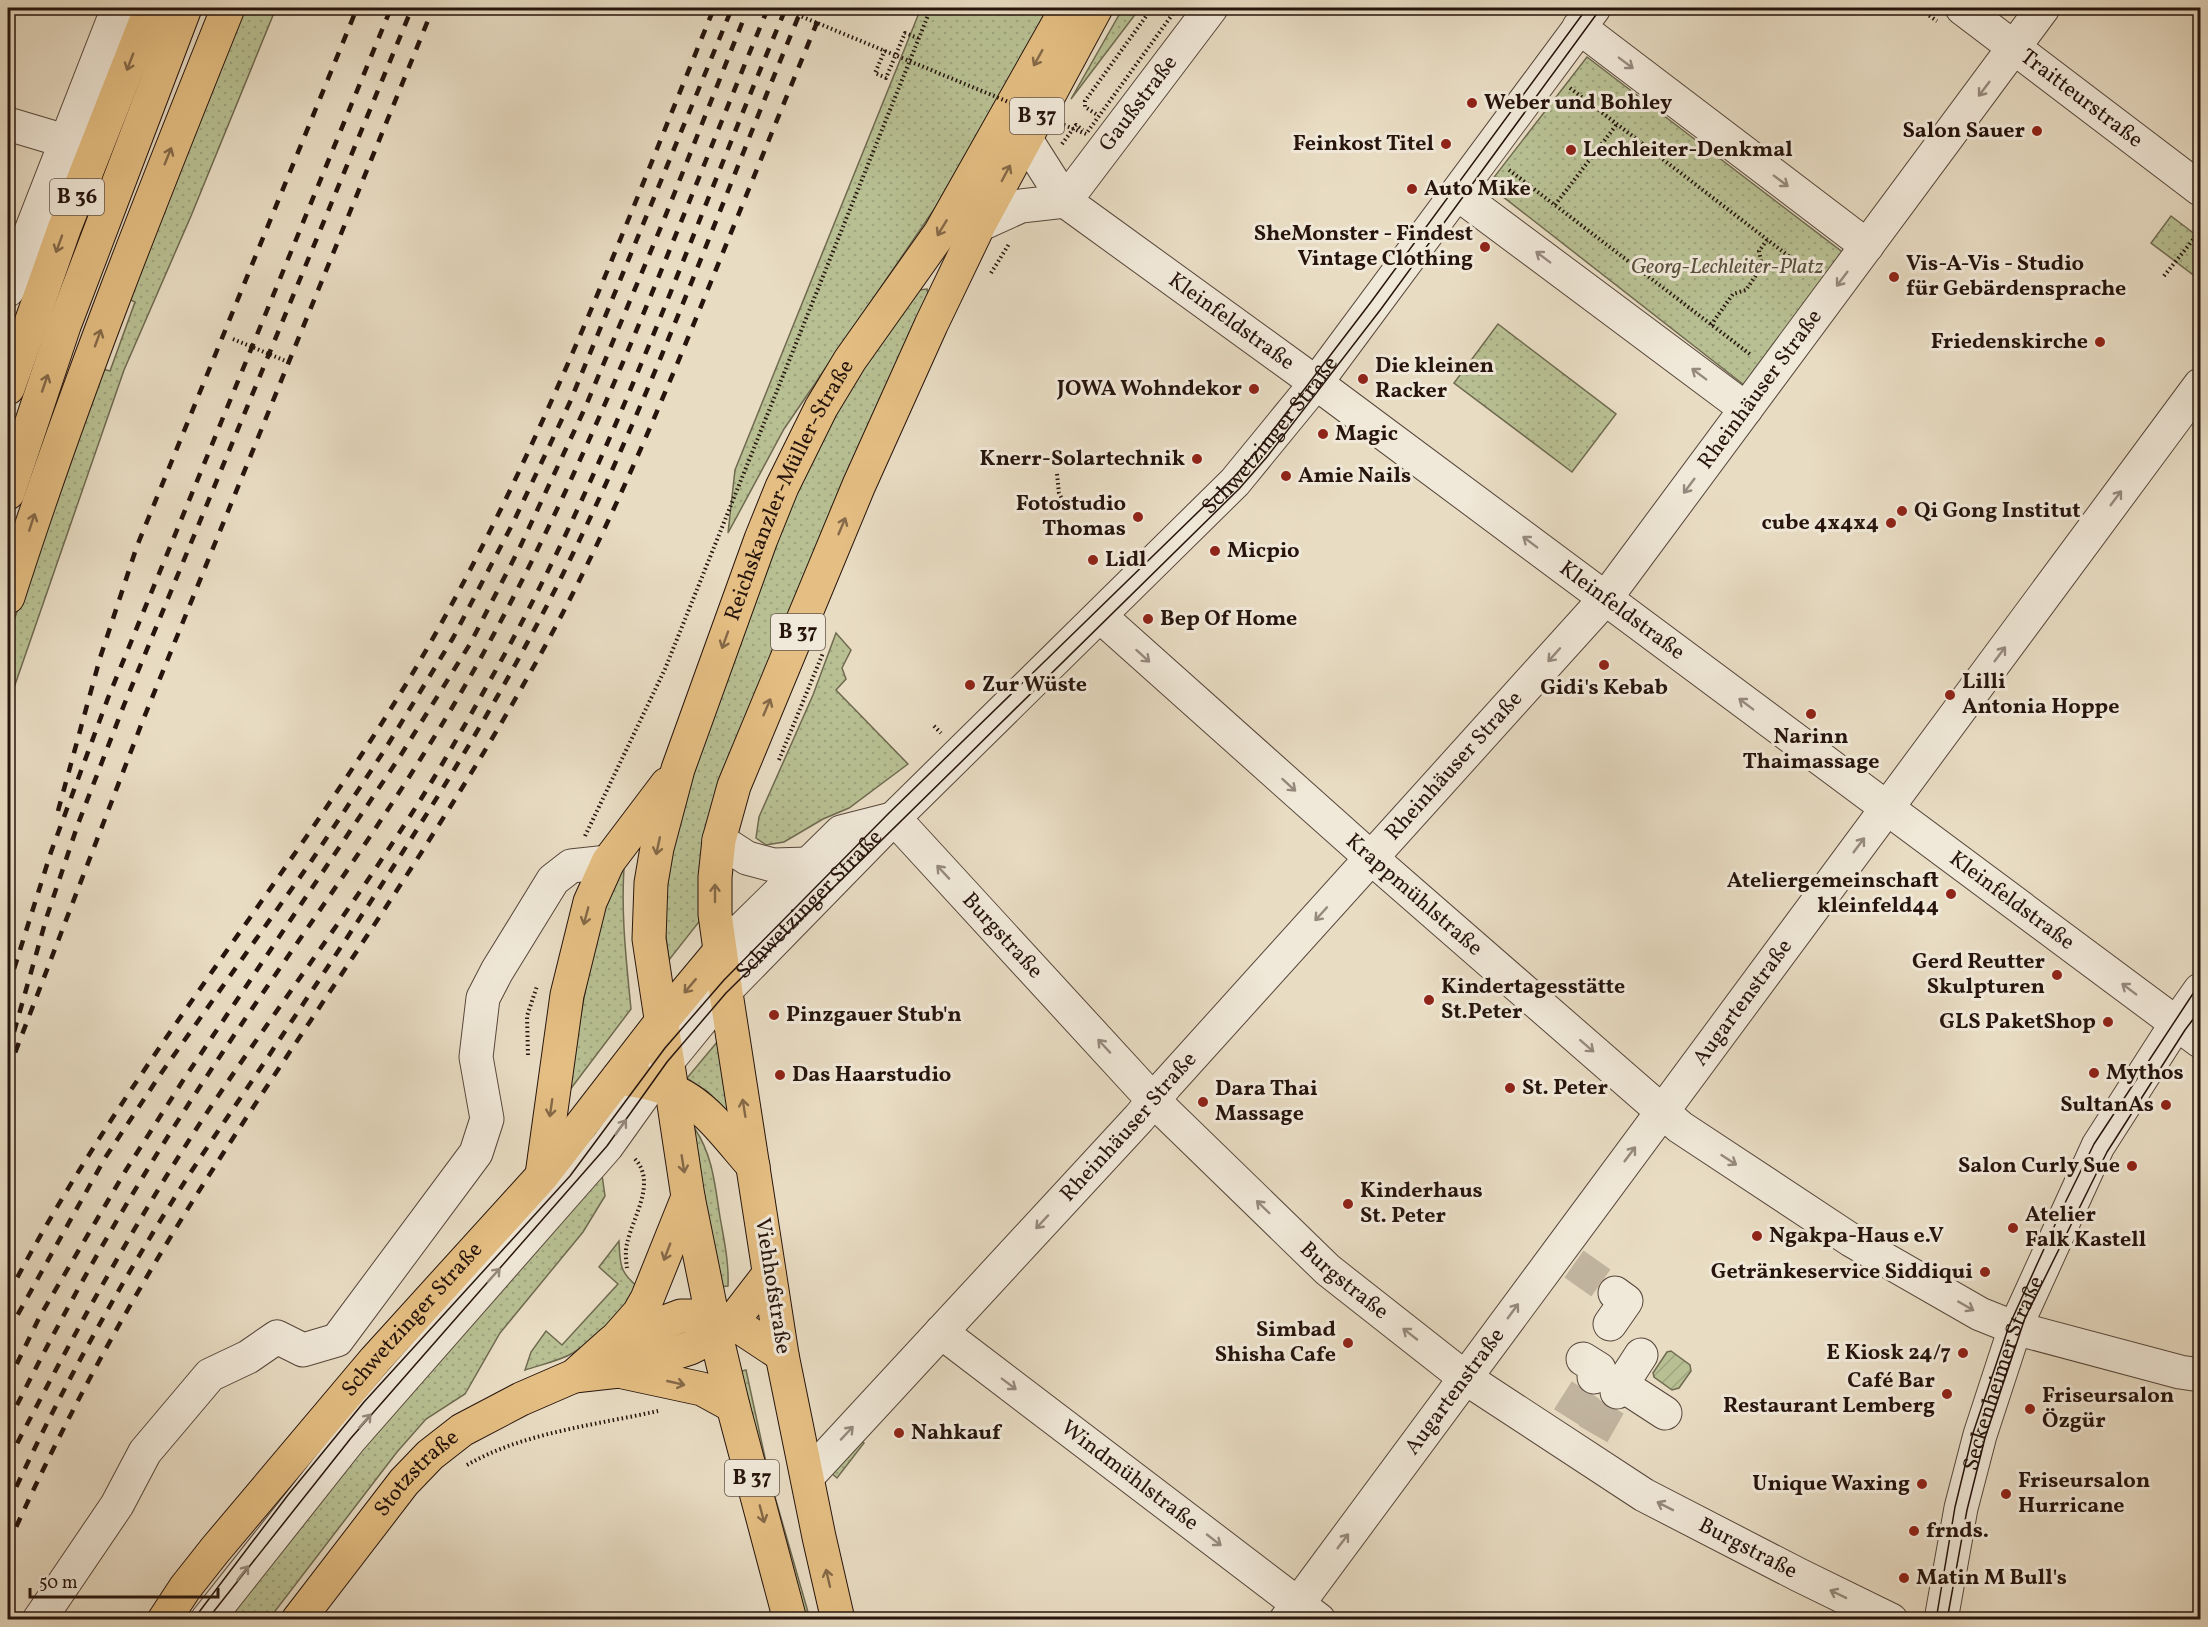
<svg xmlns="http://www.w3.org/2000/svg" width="2208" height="1627" viewBox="0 0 2208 1627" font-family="Vollkorn,serif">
<defs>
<pattern id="grass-dots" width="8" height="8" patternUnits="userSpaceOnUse" patternTransform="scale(1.5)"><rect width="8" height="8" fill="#b8c093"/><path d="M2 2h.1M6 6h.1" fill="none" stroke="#9ea47e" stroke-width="1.8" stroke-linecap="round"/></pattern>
<pattern id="garden-furrows" width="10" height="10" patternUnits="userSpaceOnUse" patternTransform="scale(1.5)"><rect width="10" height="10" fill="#b8c093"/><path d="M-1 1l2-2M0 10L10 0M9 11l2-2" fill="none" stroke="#9ea47e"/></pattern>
</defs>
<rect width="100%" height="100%" fill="#e8dcc3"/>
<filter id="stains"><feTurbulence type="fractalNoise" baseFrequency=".00333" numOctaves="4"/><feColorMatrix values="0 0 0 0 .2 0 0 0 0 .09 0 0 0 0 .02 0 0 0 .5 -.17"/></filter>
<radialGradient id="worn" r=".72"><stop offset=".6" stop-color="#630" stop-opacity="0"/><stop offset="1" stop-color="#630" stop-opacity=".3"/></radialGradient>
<path fill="url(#grass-dots)" stroke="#6f6a50" stroke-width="1.5" d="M238,8H276L191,216L124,370L8,705V638L100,368L110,371L135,302L127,298Z
M921,8H1049L935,208L784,429L728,533L735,470Z
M1123,8H1140L1071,99Z
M1587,57L1845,254L1744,385L1488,185Z
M2171,216L2200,238V280L2151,243Z
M927,289L929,296L702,918L669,960L665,929L667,870L678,822L699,757L782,523L816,450L863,366L919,290Z
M1498,324L1616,414L1572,472L1454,383Z
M836,633L851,650L842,668L846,679L836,690L908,764L849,808L823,819L784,842L766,845L756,838L759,817L813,695Z
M625,856C620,907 626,958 631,1009L566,1095L591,960L607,898Z
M718,1041L730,1111H726L708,1092L687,1078Z
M691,1128L695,1129C713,1156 715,1186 720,1217C724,1240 729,1262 728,1286L719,1287Z
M602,1175L605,1196L583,1232L500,1333L465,1394L426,1419L397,1452L269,1619L227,1620L321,1492Z
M619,1241C620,1262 619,1272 637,1286C622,1312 598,1337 573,1353C559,1361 540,1365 525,1370L531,1352L546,1331L562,1345L618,1284L599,1267Z
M746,1370L769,1476L810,1619H804L738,1372Z
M858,1439L864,1443L837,1478L831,1473Z"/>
<path fill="url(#garden-furrows)" stroke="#6f6a50" stroke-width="1.5" d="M1671,1351L1690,1365L1691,1371L1679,1388L1672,1390L1654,1377L1653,1373L1667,1352Z"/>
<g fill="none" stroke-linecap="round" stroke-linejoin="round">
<path stroke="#c1b49f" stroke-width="33" stroke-dasharray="33 16" stroke-linecap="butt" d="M1574,1264L1615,1293
M1568,1418L1594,1377
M1593,1434L1617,1392"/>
<g stroke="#56463a" stroke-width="35">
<g id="minor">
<path id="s1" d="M1962,8L2200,189"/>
<path d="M1579,27L1867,246"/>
<path d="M8,124L65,141"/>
<path id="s2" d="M1025,138L1065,201L1316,383L2200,1041"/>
<path d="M1458,194L1746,409"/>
<path id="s3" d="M1065,201L1211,8"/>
<path d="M979,225L1021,206L1065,201"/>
<path d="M8,290L118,8"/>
<path id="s4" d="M1100,616L1361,849L1680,1127L1851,1240L1980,1314L2015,1328L2180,1372L2200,1375"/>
<path id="s5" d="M894,818L1153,1100L1328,1270L1464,1377L1644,1495L1799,1575L1891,1620"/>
<path d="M719,840L747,858L773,865L808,864"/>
<path d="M720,951L841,832L892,819"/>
<path d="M1610,1324L1626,1301L1615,1293"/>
<path id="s6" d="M941,1332L1319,1620"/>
<path d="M1583,1359L1599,1369L1594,1377"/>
<path d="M1622,1385L1665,1413"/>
<path d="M1617,1392L1641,1355"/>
<path id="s7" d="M808,1476L1139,1118L1166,1085L1605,599L2043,8"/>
<path d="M39,1620L117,1505L145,1452L210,1375L248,1357L277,1337L303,1350L337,1340L476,1153L487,1119L476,1057L483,998L497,971L553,880L571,866L608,862"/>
<path id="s8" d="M207,1620L351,1438L607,1146L667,1062L725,991L894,818L1235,482L1316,383L1594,8"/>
<path id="s9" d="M1286,1620L2200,385"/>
<path id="s10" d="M1941,1620L1961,1508L1980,1435L2015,1328L2098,1146L2176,1024L2200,990"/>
</g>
</g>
<g stroke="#26140d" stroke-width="35">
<g id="major">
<path d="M8,388L64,229L151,8"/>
<path d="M8,493L64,326L185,8"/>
<path d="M8,597C72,397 150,202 228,8"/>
<path d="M618,1078C693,1086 707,1113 753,1166"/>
<path d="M542,1175L567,995L590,902L608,862L667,784"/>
<path d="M616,1339L639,1313L647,1299L688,1197"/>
<path d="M623,1372L702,1389L733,1406"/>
<path d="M574,1376L619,1371L690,1348L716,1335L732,1322L769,1274"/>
<path id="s11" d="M164,1620L185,1588L215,1550L375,1360L542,1176L661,1022L720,951"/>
<path id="s12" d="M298,1620L404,1482L430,1455L462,1430L521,1399L574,1376L612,1342L681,1316H712L732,1322L782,1355"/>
<path id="s13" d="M790,1620L733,1406L716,1335L688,1197L649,939L651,883L657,848L678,769L761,539L782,487L821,408L850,360L940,233L1067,8"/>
<path d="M838,1620L819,1537L782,1355L726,993L715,914V877L719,840L734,786L859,485L931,325L979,225L1096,8"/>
</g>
</g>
<path stroke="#26140d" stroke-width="4" stroke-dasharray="1.5 3" stroke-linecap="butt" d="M1918,8L1937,21
M885,50L875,73L886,78L905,33L918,38
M1570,88L1812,274
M1096,114L1085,107V101L1152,8
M1062,144L1076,125L1083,130
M1509,170L1751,355
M1555,205L1617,124
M991,273L1009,244
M2164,276L2200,231
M1711,325L1733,294L1746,290L1762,266L1759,251L1767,240
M233,339L288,362
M1057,474L1059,493L1068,511
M934,726L941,733
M779,760L823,653
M585,836L665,669L931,8
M528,1055L527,1016L537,986
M627,1268C626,1261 625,1251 627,1244C632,1218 658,1182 634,1158
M467,1465C522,1433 595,1425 658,1411"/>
<use href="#minor" stroke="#f0e8d8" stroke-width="33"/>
<use href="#major" stroke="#e4be82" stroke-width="33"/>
<path stroke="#26140d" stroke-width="1.5" d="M193,1620L288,1495L364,1402L570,1176L665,1048L724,980L889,813L1234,477L1258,450L1371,302L1587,8
M207,1620L351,1438L607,1146L667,1062L726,993L1239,489L1267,457L1381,309L1601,8
M1936,1620L1955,1507L1973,1433L2009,1326L2063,1207L2094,1144L2200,983
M1947,1620L1967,1510L1985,1438L2025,1318L2107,1152L2185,1030L2200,1010"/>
<path stroke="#26140d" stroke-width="4.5" stroke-dasharray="10 10" stroke-linecap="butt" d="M58,811L100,658L137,546L357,8
M8,988L51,852L108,698L391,8
M14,1032L47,916L78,824L124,705L412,8
M8,1071L143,720L433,8
M8,1295C121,1078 281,890 408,681C535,469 621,235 714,8
M8,1332L105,1158L162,1072L310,863L384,751L453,638L513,523L570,402L732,8
M8,1382L40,1316L126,1170L182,1082L399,758L470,644L520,547L585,408L663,222L748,8
M8,1423C67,1304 132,1189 205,1079C298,937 402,801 484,652C598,446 678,224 768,8
M8,1461C70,1341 135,1221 210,1108C279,1005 354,905 421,799C444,762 466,723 488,684C610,470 690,234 786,8
M8,1505C56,1399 113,1296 175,1197C202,1154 231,1112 260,1069C348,936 438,804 515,665C632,455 710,228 802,8
M8,1545C66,1415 136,1289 213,1169C319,1004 434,844 530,673C595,559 647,437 697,316C739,213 781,110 823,8"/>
<path stroke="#26140d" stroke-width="4" stroke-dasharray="1.5 3" stroke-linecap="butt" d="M781,8L1086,134L1177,8"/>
</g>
<defs><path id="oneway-shaft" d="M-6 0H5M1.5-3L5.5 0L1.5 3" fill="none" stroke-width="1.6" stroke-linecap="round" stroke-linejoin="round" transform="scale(1.5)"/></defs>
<g stroke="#856948">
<use href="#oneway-shaft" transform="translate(1038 58) rotate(119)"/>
<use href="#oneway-shaft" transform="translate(130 62) rotate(111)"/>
<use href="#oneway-shaft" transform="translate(168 156) rotate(-68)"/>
<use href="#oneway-shaft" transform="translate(1006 173) rotate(-62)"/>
<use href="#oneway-shaft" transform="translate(942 228) rotate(121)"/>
<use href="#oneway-shaft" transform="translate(59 244) rotate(110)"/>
<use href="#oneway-shaft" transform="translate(98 338) rotate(-70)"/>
<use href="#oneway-shaft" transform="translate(45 383) rotate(-71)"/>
<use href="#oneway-shaft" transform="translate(32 522) rotate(-72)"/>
<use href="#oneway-shaft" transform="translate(842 526) rotate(-67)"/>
<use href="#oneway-shaft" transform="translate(725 640) rotate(110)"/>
<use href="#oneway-shaft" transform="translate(767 707) rotate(-67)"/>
<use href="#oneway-shaft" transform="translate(658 846) rotate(102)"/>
<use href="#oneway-shaft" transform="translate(715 893) rotate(-90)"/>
<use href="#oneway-shaft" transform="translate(586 916) rotate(105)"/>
<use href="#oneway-shaft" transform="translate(690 986) rotate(130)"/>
<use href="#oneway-shaft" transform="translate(551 1108) rotate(98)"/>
<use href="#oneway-shaft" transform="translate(744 1108) rotate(-99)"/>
<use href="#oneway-shaft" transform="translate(683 1164) rotate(81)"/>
<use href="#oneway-shaft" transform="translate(667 1252) rotate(111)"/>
<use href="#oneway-shaft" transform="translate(676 1383) rotate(13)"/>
<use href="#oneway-shaft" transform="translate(762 1514) rotate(75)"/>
<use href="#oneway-shaft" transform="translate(828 1578) rotate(-103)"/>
</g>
<g stroke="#95897d">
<use href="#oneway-shaft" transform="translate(1626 63) rotate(37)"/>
<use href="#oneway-shaft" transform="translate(1984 89) rotate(127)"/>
<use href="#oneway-shaft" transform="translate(1781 181) rotate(37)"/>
<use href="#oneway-shaft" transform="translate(1543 257) rotate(-143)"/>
<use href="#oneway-shaft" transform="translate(1842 279) rotate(127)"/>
<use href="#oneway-shaft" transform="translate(1699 374) rotate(-143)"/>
<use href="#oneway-shaft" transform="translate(1689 486) rotate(127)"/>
<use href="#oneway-shaft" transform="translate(2116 498) rotate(-53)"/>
<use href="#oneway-shaft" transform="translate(1530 542) rotate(-143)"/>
<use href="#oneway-shaft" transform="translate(2000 654) rotate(-53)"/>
<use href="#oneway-shaft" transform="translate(1554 655) rotate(132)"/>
<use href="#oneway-shaft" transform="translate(1143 656) rotate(42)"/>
<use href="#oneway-shaft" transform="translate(1746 704) rotate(-143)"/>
<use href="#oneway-shaft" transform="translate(1289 785) rotate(42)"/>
<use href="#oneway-shaft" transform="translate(1859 845) rotate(-53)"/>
<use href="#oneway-shaft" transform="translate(943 872) rotate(-133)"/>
<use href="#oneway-shaft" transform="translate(1321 914) rotate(132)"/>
<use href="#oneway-shaft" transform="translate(2129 989) rotate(-143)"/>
<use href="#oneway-shaft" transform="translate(1104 1046) rotate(-133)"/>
<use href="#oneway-shaft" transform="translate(1587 1046) rotate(41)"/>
<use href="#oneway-shaft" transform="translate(621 1127) rotate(-54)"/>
<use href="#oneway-shaft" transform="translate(1630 1154) rotate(-53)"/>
<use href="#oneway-shaft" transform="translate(1729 1160) rotate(33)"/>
<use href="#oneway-shaft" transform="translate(1263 1207) rotate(-136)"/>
<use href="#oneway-shaft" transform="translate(1042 1222) rotate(133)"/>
<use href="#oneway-shaft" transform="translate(494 1275) rotate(-48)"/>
<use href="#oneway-shaft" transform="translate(1966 1306) rotate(30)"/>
<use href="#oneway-shaft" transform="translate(1513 1311) rotate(-54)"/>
<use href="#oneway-shaft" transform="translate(1410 1334) rotate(-142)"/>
<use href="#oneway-shaft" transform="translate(1009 1384) rotate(37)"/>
<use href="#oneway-shaft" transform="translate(365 1421) rotate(-49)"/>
<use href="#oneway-shaft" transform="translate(847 1433) rotate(-47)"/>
<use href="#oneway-shaft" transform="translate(1665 1506) rotate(-153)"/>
<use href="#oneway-shaft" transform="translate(1214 1540) rotate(38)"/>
<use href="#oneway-shaft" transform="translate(1343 1541) rotate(-53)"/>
<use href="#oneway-shaft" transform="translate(243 1573) rotate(-52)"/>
<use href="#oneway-shaft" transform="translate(1838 1594) rotate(-154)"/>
</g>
<g fill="#8f2418" stroke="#f0e8d8" stroke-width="2">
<circle cx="1472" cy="103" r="6"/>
<circle cx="2037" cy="131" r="6"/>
<circle cx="1446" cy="144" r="6"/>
<circle cx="1571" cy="150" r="6"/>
<circle cx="1412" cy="189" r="6"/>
<circle cx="1485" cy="247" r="6"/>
<circle cx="1894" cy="277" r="6"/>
<circle cx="2100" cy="342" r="6"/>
<circle cx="1363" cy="379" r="6"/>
<circle cx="1254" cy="389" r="6"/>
<circle cx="1323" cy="434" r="6"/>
<circle cx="1197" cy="459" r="6"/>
<circle cx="1286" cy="476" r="6"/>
<circle cx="1902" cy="511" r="6"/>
<circle cx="1138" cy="517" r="6"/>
<circle cx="1891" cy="523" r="6"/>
<circle cx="1215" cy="551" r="6"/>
<circle cx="1093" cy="560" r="6"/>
<circle cx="1148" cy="619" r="6"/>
<circle cx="1604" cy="665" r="6"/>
<circle cx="970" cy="685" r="6"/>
<circle cx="1950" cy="695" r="6"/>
<circle cx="1811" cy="714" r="6"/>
<circle cx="1951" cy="894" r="6"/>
<circle cx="2057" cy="975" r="6"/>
<circle cx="1429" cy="1000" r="6"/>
<circle cx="774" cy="1015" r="6"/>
<circle cx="2108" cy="1022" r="6"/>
<circle cx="2094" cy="1073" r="6"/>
<circle cx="780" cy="1075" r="6"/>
<circle cx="1510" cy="1088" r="6"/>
<circle cx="1203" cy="1102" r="6"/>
<circle cx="2166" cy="1105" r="6"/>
<circle cx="2132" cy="1166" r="6"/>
<circle cx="1348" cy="1204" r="6"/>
<circle cx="2013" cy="1228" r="6"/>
<circle cx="1757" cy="1236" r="6"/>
<circle cx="1985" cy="1272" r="6"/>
<circle cx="1348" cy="1343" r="6"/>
<circle cx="1963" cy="1353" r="6"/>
<circle cx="1947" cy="1394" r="6"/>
<circle cx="2030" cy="1409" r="6"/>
<circle cx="899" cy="1433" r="6"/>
<circle cx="1922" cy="1484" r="6"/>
<circle cx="2006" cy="1494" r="6"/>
<circle cx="1914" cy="1531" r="6"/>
<circle cx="1904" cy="1578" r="6"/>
</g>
<g text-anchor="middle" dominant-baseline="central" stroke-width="6" stroke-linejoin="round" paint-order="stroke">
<g fill="#f0e8d8" stroke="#63544a" stroke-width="1.5">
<rect x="1010" y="98" width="54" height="36" rx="4.5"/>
<rect x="50" y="179" width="54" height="36" rx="4.5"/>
<rect x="771" y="614" width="54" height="36" rx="4.5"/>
<rect x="725" y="1460" width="54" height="36" rx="4.5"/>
</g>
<g font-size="21" font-weight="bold" fill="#26140d">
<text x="1037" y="116">B 37</text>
<text x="77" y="197">B 36</text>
<text x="798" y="632">B 37</text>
<text x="752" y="1478">B 37</text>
</g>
<g font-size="22" fill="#26140d" stroke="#f0e8d8">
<text stroke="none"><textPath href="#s1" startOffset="150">Traitteurstraße</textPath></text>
<text stroke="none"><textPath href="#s3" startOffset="122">Gaußstraße</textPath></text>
<text stroke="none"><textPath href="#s2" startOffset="280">Kleinfeldstraße</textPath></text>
<text stroke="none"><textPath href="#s7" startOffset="1446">Rheinhäuser Straße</textPath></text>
<text stroke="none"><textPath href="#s8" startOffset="1594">Schwetzinger Straße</textPath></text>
<text stroke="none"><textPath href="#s13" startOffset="1170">Reichskanzler-Müller-Straße</textPath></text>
<text stroke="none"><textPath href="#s2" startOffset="766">Kleinfeldstraße</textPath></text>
<text stroke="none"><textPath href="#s7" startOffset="960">Rheinhäuser Straße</textPath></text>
<text stroke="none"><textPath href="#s4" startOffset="420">Krappmühlstraße</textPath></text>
<text stroke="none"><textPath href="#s2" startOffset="1252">Kleinfeldstraße</textPath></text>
<text stroke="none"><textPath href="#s8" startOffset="936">Schwetzinger Straße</textPath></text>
<text stroke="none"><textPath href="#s5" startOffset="160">Burgstraße</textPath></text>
<text stroke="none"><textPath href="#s9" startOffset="768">Augartenstraße</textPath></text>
<text stroke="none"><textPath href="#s7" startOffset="474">Rheinhäuser Straße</textPath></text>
<text stroke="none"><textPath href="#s5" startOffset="646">Burgstraße</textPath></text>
<text transform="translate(772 1286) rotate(81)">Viehhofstraße</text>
<text stroke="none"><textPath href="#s11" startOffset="390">Schwetzinger Straße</textPath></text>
<text stroke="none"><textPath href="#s10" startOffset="255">Seckenheimer Straße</textPath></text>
<text stroke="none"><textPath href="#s9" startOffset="284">Augartenstraße</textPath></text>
<text stroke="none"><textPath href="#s12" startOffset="189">Stotzstraße</textPath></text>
<text stroke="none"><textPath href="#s6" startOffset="237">Windmühlstraße</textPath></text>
<text stroke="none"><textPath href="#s5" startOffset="1132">Burgstraße</textPath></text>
</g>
<g font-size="22" font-weight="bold" fill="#26140d" stroke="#f0e8d8" text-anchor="start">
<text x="1484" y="103">Weber und Bohley</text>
<text x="2025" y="131" text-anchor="end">Salon Sauer</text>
<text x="1434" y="144" text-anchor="end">Feinkost Titel</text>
<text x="1583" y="150">Lechleiter-Denkmal</text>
<text x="1424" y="189">Auto Mike</text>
<text x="1473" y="234" text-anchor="end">SheMonster - Findest<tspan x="1473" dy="25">Vintage Clothing</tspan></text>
<text x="1906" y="264">Vis-A-Vis - Studio<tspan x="1906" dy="25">für Gebärdensprache</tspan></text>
<text x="2088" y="342" text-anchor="end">Friedenskirche</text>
<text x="1375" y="366">Die kleinen<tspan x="1375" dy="25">Racker</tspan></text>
<text x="1242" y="389" text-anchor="end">JOWA Wohndekor</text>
<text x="1335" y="434">Magic</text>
<text x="1185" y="459" text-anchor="end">Knerr-Solartechnik</text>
<text x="1298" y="476">Amie Nails</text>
<text x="1126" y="504" text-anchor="end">Fotostudio<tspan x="1126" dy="25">Thomas</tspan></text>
<text x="1914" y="511">Qi Gong Institut</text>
<text x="1879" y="523" text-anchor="end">cube 4x4x4</text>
<text x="1227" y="551">Micpio</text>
<text x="1105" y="560">Lidl</text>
<text x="1160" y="619">Bep Of Home</text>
<text x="1962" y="682">Lilli<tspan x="1962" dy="25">Antonia Hoppe</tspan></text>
<text x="982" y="685">Zur Wüste</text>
<text x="1604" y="688" text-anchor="middle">Gidi's Kebab</text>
<text x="1811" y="737" text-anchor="middle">Narinn<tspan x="1811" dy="25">Thaimassage</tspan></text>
<text x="1939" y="881" text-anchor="end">Ateliergemeinschaft<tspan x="1939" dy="25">kleinfeld44</tspan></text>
<text x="2045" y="962" text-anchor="end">Gerd Reutter<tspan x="2045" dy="25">Skulpturen</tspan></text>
<text x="1441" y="987">Kindertagesstätte<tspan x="1441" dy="25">St.Peter</tspan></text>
<text x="786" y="1015">Pinzgauer Stub'n</text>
<text x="2096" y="1022" text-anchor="end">GLS PaketShop</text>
<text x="2106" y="1073">Mythos</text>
<text x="792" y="1075">Das Haarstudio</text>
<text x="1522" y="1088">St. Peter</text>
<text x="1215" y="1089">Dara Thai<tspan x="1215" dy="25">Massage</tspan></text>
<text x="2154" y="1105" text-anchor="end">SultanAs</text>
<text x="2120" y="1166" text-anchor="end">Salon Curly Sue</text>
<text x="1360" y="1191">Kinderhaus<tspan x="1360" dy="25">St. Peter</tspan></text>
<text x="2025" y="1215">Atelier<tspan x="2025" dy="25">Falk Kastell</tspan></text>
<text x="1769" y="1236">Ngakpa-Haus e.V</text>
<text x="1973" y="1272" text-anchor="end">Getränkeservice Siddiqui</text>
<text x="1336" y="1330" text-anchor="end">Simbad<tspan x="1336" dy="25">Shisha Cafe</tspan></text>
<text x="1951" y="1353" text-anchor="end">E Kiosk 24/7</text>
<text x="1935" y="1381" text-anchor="end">Café Bar<tspan x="1935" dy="25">Restaurant Lemberg</tspan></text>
<text x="2042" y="1396">Friseursalon<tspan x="2042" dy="25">Özgür</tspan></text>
<text x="911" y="1433">Nahkauf</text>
<text x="2018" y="1481">Friseursalon<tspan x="2018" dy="25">Hurricane</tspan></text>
<text x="1910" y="1484" text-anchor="end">Unique Waxing</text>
<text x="1926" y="1531">frnds.</text>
<text x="1916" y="1578">Matin M Bull's</text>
</g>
<g font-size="22" font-style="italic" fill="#59503c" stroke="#f0e8d8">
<text x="1727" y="267">Georg-Lechleiter-Platz</text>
</g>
</g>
<rect width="2208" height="1627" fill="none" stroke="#e8dcc3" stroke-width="30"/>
<rect x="9" y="9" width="2190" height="1609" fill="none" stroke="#26140d" stroke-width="3"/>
<rect x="15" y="15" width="2178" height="1597" fill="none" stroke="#26140d" stroke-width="1.5"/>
<path d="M30 1588v9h188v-9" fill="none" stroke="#26140d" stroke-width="3"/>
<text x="39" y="1588" font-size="18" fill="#26140d" stroke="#f0e8d8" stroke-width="4.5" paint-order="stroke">50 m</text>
<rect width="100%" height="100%" filter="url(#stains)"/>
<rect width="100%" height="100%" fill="url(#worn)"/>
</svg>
